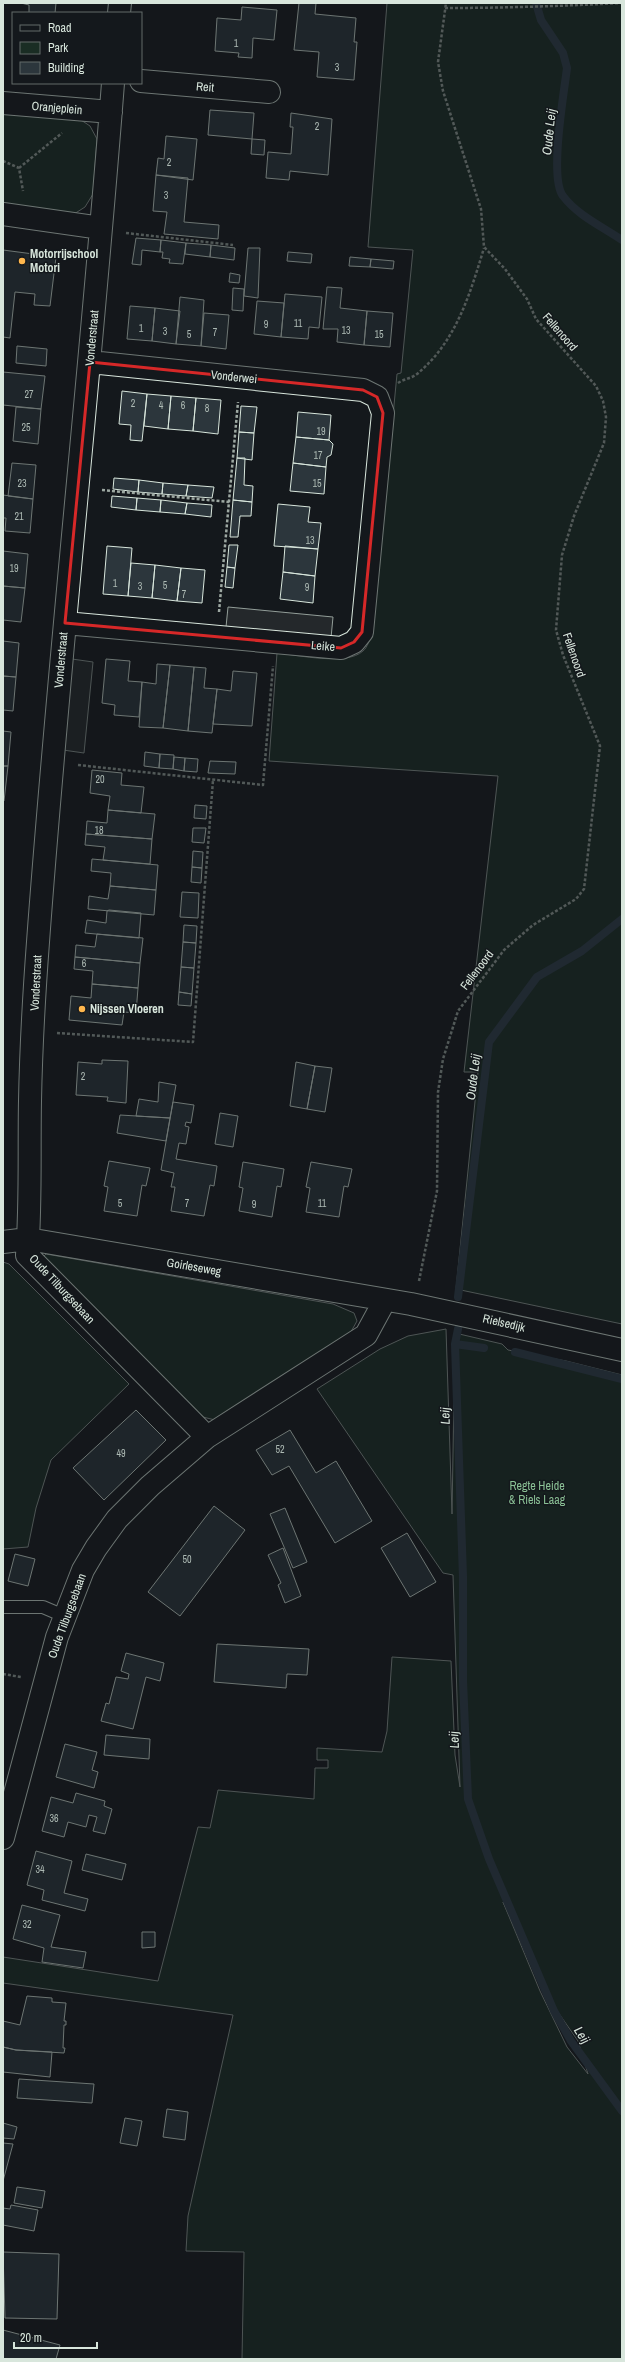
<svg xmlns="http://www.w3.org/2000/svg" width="625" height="2362" viewBox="0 0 625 2362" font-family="'Archivo Narrow',sans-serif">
<rect width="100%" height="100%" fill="#14181c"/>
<path fill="#1a2d24" stroke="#939e99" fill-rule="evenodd" d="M387,3H622V1324L456,1289L478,1072H464L498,776L269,761L277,653C298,655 347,666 363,651C367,648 370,639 372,634L397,374L401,373L413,250L368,247Z
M3,111L78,118L90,126L97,139L93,194L85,207L74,214L3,207Z
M46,1254L333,1304L354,1313L357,1321L348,1337L215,1420L203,1417L43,1257Z
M3,1262L9,1264L129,1384L51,1460L36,1508L28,1547L3,1549Z
M446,1329L452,1514L455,1333L502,1344L508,1350L566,1361L622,1375V2359H242L244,2252L186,2251L188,2216L233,2015L3,1983V1957L158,1981L198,1827L210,1828L218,1790L314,1799L315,1768H328V1760H317V1748L382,1752L387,1731L392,1657L451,1661L455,1755L460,1787L453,1575L443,1573L317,1389L380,1349L408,1336ZM503,1902L542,1989L578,2041L588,2074L567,2047L540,1991Z"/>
<path fill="#24282b" stroke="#939e99" d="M228,607L333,617L331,638L226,627Z
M72,659L93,662L84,753L63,750Z"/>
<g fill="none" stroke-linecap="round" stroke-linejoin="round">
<path stroke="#2f3f4d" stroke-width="8" d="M536,3L541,20L563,53L567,68C564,93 549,178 563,196C577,215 603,227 622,240
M458,1297L489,1042L537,977L582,951L622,919
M458,1329L455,1344L463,1577V1681L468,1799L489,1859L554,2011L571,2041L622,2111
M455,1344L484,1348
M515,1352L622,1379"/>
</g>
<path fill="#2c363c" stroke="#d8e6dc" d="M21,3H56L55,13H29V5Z
M299,3H316L315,14L356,18L354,42H357L354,80L317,77L319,52L294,50Z
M242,7L277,10L274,40L253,38L252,58L238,57L239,53L215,51L217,18L241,20Z
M210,110L254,113L252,139L208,135Z
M291,113L332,119L328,175L290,171L289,180L266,178L268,152L291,154L293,127H290Z
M166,136L197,139L193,180L156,175L158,158L164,159Z
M252,139L265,140L264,155L251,154Z
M156,175L188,178L184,222L219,225L218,239L164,234L167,212L153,211Z
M136,238L161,240L160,252L142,250L141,265L132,264Z
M161,240L186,243L183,264L169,263L170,259L162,258L163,252H160Z
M186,243L211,245L210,257L185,254Z
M211,245L235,248L234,260L210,257Z
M248,248H260L258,298L244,296Z
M3,250L56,257L50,306L34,305L35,294L15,292L10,338L3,337Z
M288,252L312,254L311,263L287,261Z
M350,257L371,259L370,267L349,266Z
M371,259L394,261L393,269L370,267Z
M230,273L240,275L239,283L229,282Z
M327,287L342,288L340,308L367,311L364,345L337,342L338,329H323Z
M233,288L244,289L243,311L232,310Z
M285,294L322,297L319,328L309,327L308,339L281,337Z
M180,297L204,300L201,346L176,344Z
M257,301L284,303L281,337L254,334Z
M130,306L155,308L152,341L127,339Z
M155,308L180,311L176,344L152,341Z
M367,311L393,313L390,347L364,345Z
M204,313L229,315L226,349L201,346Z
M17,346L47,349L46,366L16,363Z
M3,372L45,376L41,409L3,405Z
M122,391L147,394L142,441L130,440L131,425L119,424Z
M147,394L171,396L168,429L144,426Z
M171,396L196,398L193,431L168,429Z
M196,398L221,400L218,434L193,431Z
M241,406L257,407L254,433L239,432Z
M16,407L41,409L38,444L13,441Z
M298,412L331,415L329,440L296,437Z
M239,432L254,433L252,460L237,458Z
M296,437L329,440L333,444L331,455L327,457L326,467L293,463Z
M237,458H245L244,485L253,486L252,502L233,500Z
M12,463L36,465L33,499L8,496Z
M293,463L326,467L324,494L290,491Z
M114,478L139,480L138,492L113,489Z
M139,480L163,483L162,494L138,492Z
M163,483L188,485L186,496L162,494Z
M188,485L214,487L212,498L186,496Z
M3,495L33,499L30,533L5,531L6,518H3Z
M112,496L137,498L136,510L111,507Z
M137,498L161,500L160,512L136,510Z
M161,500L187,503L185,514L160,512Z
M233,500L252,502L251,516H240L238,537H230Z
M187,503L212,505L211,517L185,514Z
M278,504L310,507L308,522L321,523L318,549L274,546Z
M229,545H238L235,568L227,567Z
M107,546L132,548L128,596L103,594Z
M285,546L318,549L315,576L283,572Z
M3,551L28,554L25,588L3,586Z
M131,563L155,565L152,598L128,596Z
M155,565L181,568L177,601L152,598Z
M227,567L235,568L233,588L225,587Z
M181,568L205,570L202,603L177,601Z
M283,572L315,576L313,603L280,599Z
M3,586L25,588L21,622L3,620Z
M3,641L19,643L16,677L3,676Z
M106,659L130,661L128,681L142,682L139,717L114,715L115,705L102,703Z
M157,664L170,665L163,728L139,727L142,682L156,684Z
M170,665L194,667L188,731L163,728Z
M194,667L206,668L204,688L217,689L212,733L188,731Z
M233,671L257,673L252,726L213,724L217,689L231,691Z
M3,676L16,677L13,711L3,710Z
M3,731L11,732L8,766H3Z
M145,752L160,754L159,768L144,766Z
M160,754L174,755L173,769L159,768Z
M174,757L185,758L184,771L173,769Z
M185,758L198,759L197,772L184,771Z
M210,761L236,762L235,774L208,773Z
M3,766H8L4,801L3,800Z
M92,770L122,773L121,785L144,787L141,813L108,810L110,796L90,793Z
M195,805L207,806L206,819L194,818Z
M108,810L155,814L152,839L86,834L87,821L107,823Z
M193,828H206L204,843L192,842Z
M86,834L152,839L150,864L103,860L105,847L85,845Z
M193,851L203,852L202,868L192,867Z
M92,859L158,865L156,890L110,886L111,873L91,871Z
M192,867L202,868L201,883L191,882Z
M110,886L156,890L154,915L88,909L89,896L108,899Z
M182,892L199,893L198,918L180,917Z
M109,910L141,913L139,938L85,933L87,920L106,923L107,911Z
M184,925L197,926L196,943L183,942Z
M97,934L143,938L140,963L75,957L76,945L95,947Z
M183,942L196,943L194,968L181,967Z
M75,957L140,963L138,988L92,984L93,971L74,969Z
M181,967L194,968L192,994L179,992Z
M92,984L138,988L136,1013L124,1012L122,1025L69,1020L71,996L91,998Z
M179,992L192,994L191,1006L178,1005Z
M102,1060L128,1061L126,1103L107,1101L108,1097L76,1095L78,1062L102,1064Z
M296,1062L315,1066L307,1109L290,1106Z
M315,1066L332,1068L325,1112L307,1109Z
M159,1082L176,1085L170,1118L136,1116L139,1099L158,1102Z
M173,1102L194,1105L191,1123L186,1122L185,1126L189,1127L186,1144L179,1143L176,1159L217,1166L214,1186L210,1185L204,1216L171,1211L175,1187H171L174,1173L161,1170Z
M220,1113L238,1116L233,1147L215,1144Z
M120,1115L170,1118L166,1141L117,1133Z
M109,1161L150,1168L146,1186L142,1185L137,1216L104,1211L108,1187L104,1186Z
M243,1162L284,1169L281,1187L277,1186L272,1217L239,1211L243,1188L239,1187Z
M311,1162L352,1169L348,1187L344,1186L339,1217L306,1212L310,1188L306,1187Z
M136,1410L166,1440L104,1500L73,1468Z
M290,1430L316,1473L336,1461L372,1521L335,1543L289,1466L272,1475L256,1450Z
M214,1506L245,1530L180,1616L148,1592Z
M285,1508L307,1562L293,1568L270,1514Z
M407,1533L436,1582L410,1597L381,1548Z
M283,1548L301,1596L285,1603L278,1585L281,1583L268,1555Z
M15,1554L35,1559L28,1586L8,1581Z
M217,1644L309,1649L307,1675L287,1674L286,1688L214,1682Z
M126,1653L164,1663L160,1681L146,1677L133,1729L101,1721L106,1703L109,1704L116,1677L128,1679L129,1674L121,1671Z
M106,1735L150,1739L149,1759L104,1755Z
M65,1744L97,1752L92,1770L98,1772L94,1788L56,1777Z
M76,1793L105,1801L104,1806L112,1809L105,1834L93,1831L97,1817L89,1815L86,1827L68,1822L64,1837L42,1831L51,1797L73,1803Z
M36,1851L72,1861L64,1893L88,1899L85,1911L42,1900L44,1890L27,1885Z
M86,1854L126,1864L122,1880L82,1870Z
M22,1905L60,1915L51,1947L86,1952L83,1968L42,1962L44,1948L13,1939Z
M142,1932H155V1947L142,1948Z
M27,1996L52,1998V2002L66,2003L64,2021H66V2025H64L63,2048H65L64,2053L16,2050L3,2047V2021L20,2025Z
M3,2047L16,2050L52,2052L50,2077L3,2072Z
M19,2079L94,2084L92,2103L17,2098Z
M167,2109L188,2112L185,2140L163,2137Z
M125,2118L142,2121L137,2146L120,2143Z
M3,2123L17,2127L14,2139L3,2138Z
M3,2143L13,2144L3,2181Z
M17,2187L45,2191L42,2208L14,2203Z
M11,2205L38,2210L34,2231L3,2225V2208L10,2209Z
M3,2252L59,2254L57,2319L5,2318Z
M3,2330L60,2345L56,2359H3Z"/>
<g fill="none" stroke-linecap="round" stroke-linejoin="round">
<g stroke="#d8e6dc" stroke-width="14">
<path id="service" d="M3,1607H43L64,1616"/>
</g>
<g stroke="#d8e6dc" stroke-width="24">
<path id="minor" d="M119,13L120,3
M141,81L269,92
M113,83C91,370 59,655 38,942C34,995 31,1048 30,1101C29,1153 31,1204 27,1255L207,1437
M3,103L111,112
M3,214L101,228
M65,623L341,648L354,642L362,632L383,413L377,397L363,390L90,362
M3,1242L28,1239L411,1304L622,1350
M3,1838L57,1637L83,1570L96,1548L117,1519L150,1486L207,1437L366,1335L385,1300"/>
</g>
<path stroke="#9da8a2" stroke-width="2.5" stroke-dasharray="3 2" stroke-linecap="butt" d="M445,8C504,8 563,6 622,3
M3,161L19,168L23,191
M19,168L62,133
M126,233L233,245
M398,383C404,379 412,378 417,374C456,342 470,294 484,248
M102,490L229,502
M219,612L238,402
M78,765L263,785L273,666
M57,1033L193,1042L213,780
M419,1281L437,1191L438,1092L443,1059L458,1011L504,950L533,925L576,899L584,889L600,746L563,655L556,630L562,555L574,516L604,443L606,417L603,401L596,386L536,319L527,299L505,269L484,247L481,209L443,91L438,62L446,3
M3,1674L21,1677"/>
<use href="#service" stroke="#14181c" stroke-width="12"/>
<use href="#minor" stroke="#14181c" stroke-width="22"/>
</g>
<path d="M0 0H625V2362H0ZM90,362L363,390L377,397L383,413L362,632L354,642L341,648L65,623Z" fill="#14181c" fill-opacity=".55" fill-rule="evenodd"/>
<path fill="none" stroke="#d62828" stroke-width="3" stroke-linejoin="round" d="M90,362L363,390L377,397L383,413L362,632L354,642L341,648L65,623Z"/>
<g fill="#ffb74d" stroke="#14181c" stroke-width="1.5">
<circle cx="22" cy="261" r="4"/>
<circle cx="82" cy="1009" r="4"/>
</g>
<g text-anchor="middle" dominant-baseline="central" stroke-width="3" stroke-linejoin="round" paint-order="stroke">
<g font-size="10" fill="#adbab4">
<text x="236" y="43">1</text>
<text x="337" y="67">3</text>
<text x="317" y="126">2</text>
<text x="169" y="162">2</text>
<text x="166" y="195">3</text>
<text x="298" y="323">11</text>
<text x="266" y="324">9</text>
<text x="141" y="328">1</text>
<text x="346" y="330">13</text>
<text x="165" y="331">3</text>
<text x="215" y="332">7</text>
<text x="189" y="334">5</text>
<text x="379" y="334">15</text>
<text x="29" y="394">27</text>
<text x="133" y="403">2</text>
<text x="161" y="405">4</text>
<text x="183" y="405">6</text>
<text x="207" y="408">8</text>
<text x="26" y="427">25</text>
<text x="321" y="431">19</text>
<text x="318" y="455">17</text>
<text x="22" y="483">23</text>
<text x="317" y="483">15</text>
<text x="19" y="516">21</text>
<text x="310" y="540">13</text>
<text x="14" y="568">19</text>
<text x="115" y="583">1</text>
<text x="165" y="585">5</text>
<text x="140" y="586">3</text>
<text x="307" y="587">9</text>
<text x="184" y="594">7</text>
<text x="100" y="779">20</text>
<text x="99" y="830">18</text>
<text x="84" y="963">6</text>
<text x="83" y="1076">2</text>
<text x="120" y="1203">5</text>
<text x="187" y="1203">7</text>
<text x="322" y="1203">11</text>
<text x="254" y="1204">9</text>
<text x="280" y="1449">52</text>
<text x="121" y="1453">49</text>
<text x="187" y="1559">50</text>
<text x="54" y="1818">36</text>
<text x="40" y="1869">34</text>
<text x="27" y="1924">32</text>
</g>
<g font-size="12" fill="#d8e6dc" stroke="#14181c">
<text transform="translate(205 87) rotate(5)">Reit</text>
<text transform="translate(57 108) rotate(5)">Oranjeplein</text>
<text transform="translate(560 332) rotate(49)">Fellenoord</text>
<text transform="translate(92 338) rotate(-85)">Vonderstraat</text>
<text transform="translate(234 377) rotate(6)">Vonderwei</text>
<text transform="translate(323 646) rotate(5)">Leike</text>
<text transform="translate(574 655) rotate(71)">Fellenoord</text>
<text transform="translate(61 660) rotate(-85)">Vonderstraat</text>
<text transform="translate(477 970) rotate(-53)">Fellenoord</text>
<text transform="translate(36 983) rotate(-87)">Vonderstraat</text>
<text transform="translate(194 1267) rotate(10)">Goirleseweg</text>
<text transform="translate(62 1289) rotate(47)">Oude Tilburgsebaan</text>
<text transform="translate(504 1323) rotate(13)">Rielsedijk</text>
<text transform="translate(67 1616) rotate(-70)">Oude Tilburgsebaan</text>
</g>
<g font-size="12" font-weight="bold" fill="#d8e6dc" stroke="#14181c" text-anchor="start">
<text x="30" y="254">Motorrijschool<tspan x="30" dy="14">Motori</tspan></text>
<text x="90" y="1009">Nijssen Vloeren</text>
</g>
<g font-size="12" fill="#8ac095" stroke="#14181c">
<text x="537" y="1486">Regte Heide<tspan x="537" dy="14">&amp; Riels Laag</tspan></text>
</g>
<g font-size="13" font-style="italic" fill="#d8e6dc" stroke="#14181c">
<text transform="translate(549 132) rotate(-84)">Oude Leij</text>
<text transform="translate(473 1077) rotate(-83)">Oude Leij</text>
<text transform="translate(445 1416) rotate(-91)">Leij</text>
<text transform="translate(454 1740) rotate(-93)">Leij</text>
<text transform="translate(582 2035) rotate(57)">Leij</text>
</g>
</g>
<rect width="625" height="2362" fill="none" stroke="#d8e6dc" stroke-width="8"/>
<rect x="12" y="12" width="130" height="72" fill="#14181c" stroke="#626a69"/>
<rect x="20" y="25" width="20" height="6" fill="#14181c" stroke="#626a69"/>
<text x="48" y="32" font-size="12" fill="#d8e6dc">Road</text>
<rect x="20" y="42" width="20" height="12" fill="#1a2d24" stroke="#626a69"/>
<text x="48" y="52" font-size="12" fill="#d8e6dc">Park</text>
<rect x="20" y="62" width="20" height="12" fill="#2c363c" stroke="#626a69"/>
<text x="48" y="72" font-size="12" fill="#d8e6dc">Building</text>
<path d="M14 2342v6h83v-6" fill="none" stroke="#d8e6dc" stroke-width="2"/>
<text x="20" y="2342" font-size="12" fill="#d8e6dc" stroke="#14181c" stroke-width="3" paint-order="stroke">20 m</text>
</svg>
